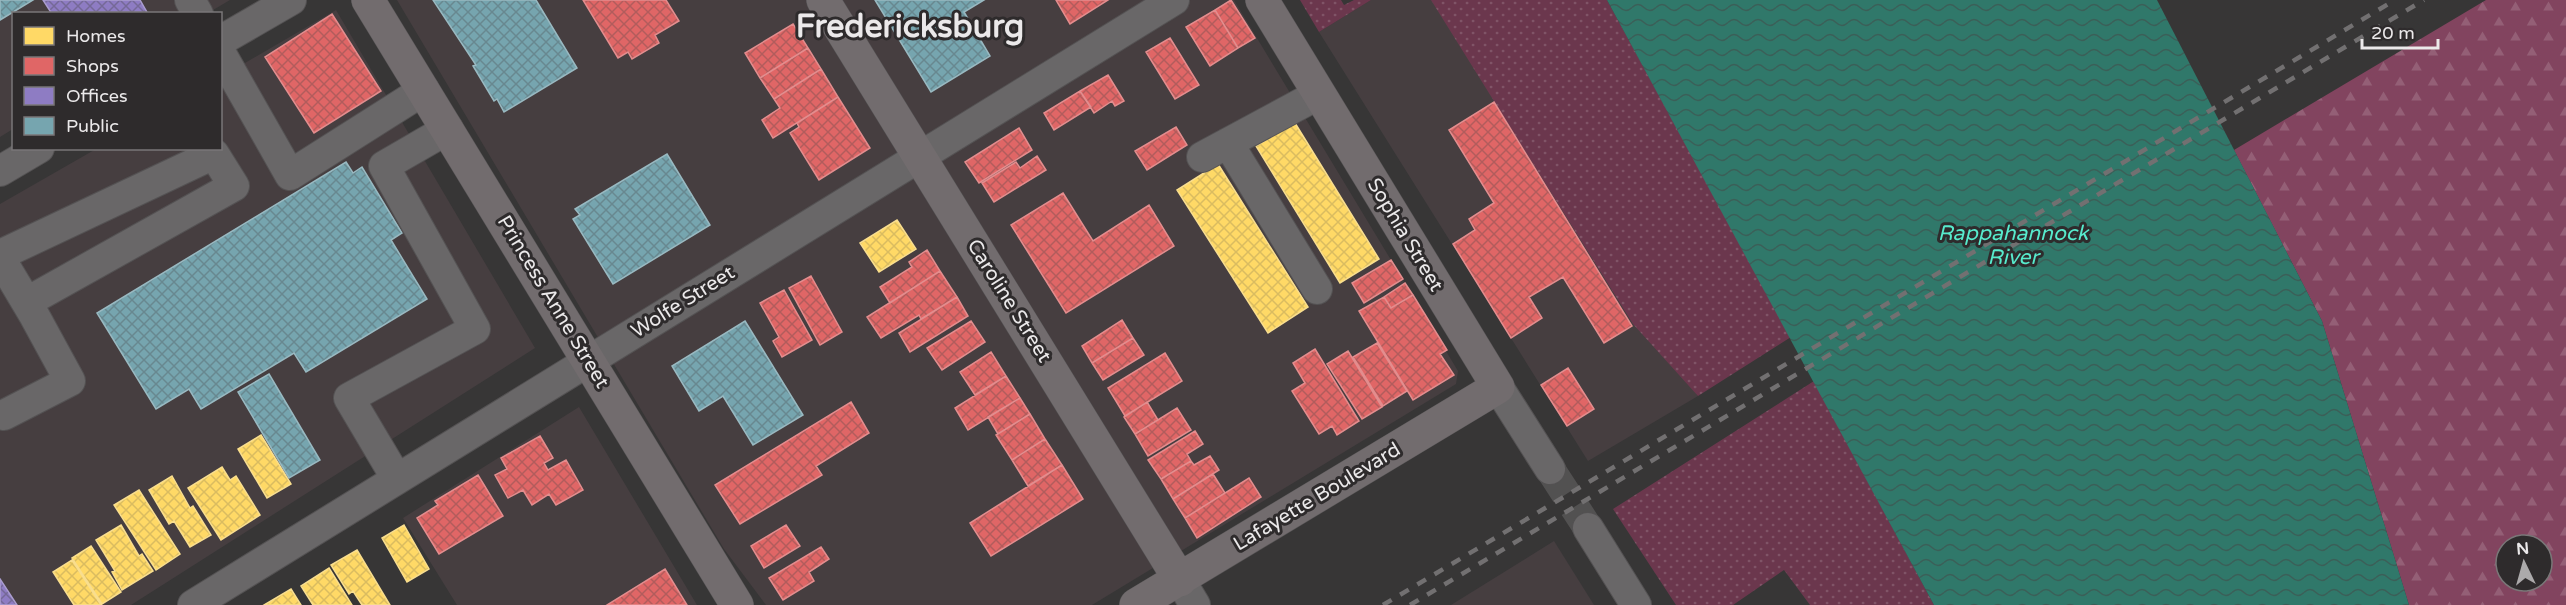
<svg xmlns="http://www.w3.org/2000/svg" width="2566" height="605" viewBox="0 0 2566 605" font-family="'Varela Round',sans-serif">
<defs>
<pattern id="green-dots" width="8" height="8" patternUnits="userSpaceOnUse" patternTransform="scale(1.5)"><rect width="8" height="8" fill="#6b374d"/><path d="M2 2h.1M6 6h.1" fill="none" stroke="#805467" stroke-width="1.8" stroke-linecap="round"/></pattern>
<pattern id="forest-firs" width="22" height="20" patternUnits="userSpaceOnUse" patternTransform="scale(1.5)"><rect width="22" height="20" fill="#82445f"/><path d="M5 1l3.5 6h-7zM16 11l3.5 6h-7z" fill="#945f76"/></pattern>
<pattern id="water-waves" width="16" height="10" patternUnits="userSpaceOnUse" patternTransform="scale(1.5)"><rect width="16" height="10" fill="#30786a"/><path d="M0 5q4-4 8 0t8 0" fill="none" stroke="#3b5f58"/></pattern>
<pattern id="homes-cross-hatch" width="8" height="8" patternUnits="userSpaceOnUse" patternTransform="scale(1.5)"><rect width="8" height="8" fill="#ffd966"/><path d="M0 0l8 8M0 8l8-8" fill="none" stroke="#dabc60"/></pattern>
<pattern id="shops-cross-hatch" width="8" height="8" patternUnits="userSpaceOnUse" patternTransform="scale(1.5)"><rect width="8" height="8" fill="#e06666"/><path d="M0 0l8 8M0 8l8-8" fill="none" stroke="#b25c5c"/></pattern>
<pattern id="offices-cross-hatch" width="8" height="8" patternUnits="userSpaceOnUse" patternTransform="scale(1.5)"><rect width="8" height="8" fill="#8e7cc3"/><path d="M0 0l8 8M0 8l8-8" fill="none" stroke="#756997"/></pattern>
<pattern id="public-cross-hatch" width="8" height="8" patternUnits="userSpaceOnUse" patternTransform="scale(1.5)"><rect width="8" height="8" fill="#76a5af"/><path d="M0 0l8 8M0 8l8-8" fill="none" stroke="#688890"/></pattern>
</defs>
<rect width="100%" height="100%" fill="#373636"/>
<path fill="#463e40" d="M0,0H230L208,13L14,14L13,129L0,137Z
M397,0H1234L1458,371L1456,384L1092,605H766L724,549Z
M1371,0H1432L1698,396L1588,461L1319,32Z
M336,10L535,348L131,605H0V204L96,149L220,148L221,77Z
M579,407L697,605H457L403,518Z
M1554,541L1594,605H1451Z"/>
<path fill="url(#green-dots)" d="M1300,0H1341L1344,5L1354,0H1371L1319,32Z
M1431,0H1607L1791,337L1698,396L1633,324Z
M1814,381L1934,605H1810L1784,570L1733,605H1676L1613,509Z"/>
<path fill="url(#forest-firs)" fill-rule="evenodd" d="M2486,0H2566V605H2409L2322,321L2234,150ZM2506,545H2542V581H2506Z"/>
<path fill="url(#water-waves)" d="M1607,0H2157L2322,321L2409,605H1934Z"/>
<path fill="url(#homes-cross-hatch)" stroke="#f9de8e" stroke-width="1.5" d="M1295,123L1379,259L1340,283L1256,146Z
M1218,164L1308,307L1268,333L1177,190Z
M897,220L916,249L879,272L860,243Z
M261,435L291,484L267,498L238,449Z
M222,467L230,480L236,476L260,515L221,540L188,488Z
M172,476L190,508L193,506L211,535L190,547L174,521L169,524L149,490Z
M139,490L180,554L156,570L114,505Z
M121,525L139,556L142,554L153,571L122,590L112,572L115,571L96,540Z
M404,525L429,569L407,582L382,538Z
M91,546L121,592L102,604L72,558Z
M357,550L390,605H362L353,591L349,594L331,565Z
M72,560L101,605H74L53,572Z
M329,568L352,605H313L301,586Z
M291,589L301,605H264Z"/>
<path fill="url(#shops-cross-hatch)" stroke="#e38d8e" stroke-width="1.5" d="M583,0H666L679,21L655,35L659,43L632,59L628,52L618,58Z
M1056,0H1108L1070,24Z
M1231,0L1255,38L1238,48L1215,10Z
M1215,10L1238,48L1210,66L1186,27Z
M332,14L381,91L314,133L265,57Z
M793,24L808,48L760,78L745,53Z
M1170,38L1199,85L1175,99L1146,52Z
M808,48L821,69L774,99L760,78Z
M821,69L838,97L773,138L762,120L780,108L774,99Z
M1108,75L1124,101L1115,106L1112,101L1094,113L1080,91Z
M1080,91L1091,107L1054,130L1044,113Z
M838,97L870,148L819,180L790,133L799,127L797,123Z
M1494,102L1632,326L1604,343L1563,277L1529,297L1542,318L1511,338L1453,244L1475,230L1469,219L1494,203L1449,130Z
M1176,127L1187,145L1147,170L1135,151Z
M1019,128L1032,150L979,183L965,162Z
M1037,156L1046,170L994,202L982,183L1016,162L1020,168Z
M1063,193L1093,241L1149,205L1174,246L1066,313L1011,225Z
M927,250L940,271L890,303L880,287L912,267L909,262Z
M1391,260L1403,279L1364,303L1352,283Z
M940,271L957,297L921,319L919,315L881,338L867,317Z
M811,276L842,332L820,345L789,288Z
M1405,283L1413,295L1391,308L1384,297Z
M784,290L812,340L782,357L773,341L779,337L760,303Z
M1413,295L1447,350L1440,354L1454,375L1413,400L1359,311L1384,297L1391,308Z
M957,297L968,316L910,352L899,333Z
M1122,320L1133,338L1092,363L1082,346Z
M971,321L985,342L942,370L927,348Z
M1133,338L1144,355L1103,380L1092,363Z
M1377,343L1407,391L1383,406L1353,357Z
M1315,349L1359,421L1337,435L1332,426L1319,434L1292,391L1305,383L1293,363Z
M1348,351L1382,407L1362,419L1327,364Z
M991,352L1006,376L975,395L960,372Z
M1165,353L1182,381L1125,416L1108,388Z
M1568,368L1594,409L1567,426L1541,385Z
M1006,376L1020,398L968,430L955,408Z
M1020,398L1030,414L998,434L988,417Z
M851,402L869,433L816,466L822,475L740,524L715,485Z
M1147,402L1158,420L1135,434L1124,417Z
M1177,408L1191,430L1148,456L1135,434Z
M1030,414L1045,439L1012,460L996,435Z
M1195,431L1203,444L1187,454L1191,461L1161,479L1148,460Z
M540,436L553,458L544,463L548,470L566,460L583,490L556,505L549,494L532,505L523,490L508,498L495,475L507,469L501,458Z
M1045,439L1062,465L1028,486L1012,460Z
M1210,456L1219,470L1173,499L1161,479L1191,461L1194,465Z
M1062,465L1083,499L991,556L970,523Z
M1213,474L1225,493L1185,518L1173,499Z
M478,475L503,516L439,554L417,518L438,505L435,501Z
M1249,478L1261,497L1197,538L1185,518Z
M786,525L800,546L764,568L751,546Z
M821,547L829,559L809,572L814,581L783,600L769,578Z
M665,569L687,605H607Z"/>
<path fill="url(#offices-cross-hatch)" stroke="#aa9dcf" stroke-width="1.5" d="M43,0H140L148,14H52Z
M0,579L17,605H0Z"/>
<path fill="url(#public-cross-hatch)" stroke="#99b9c1" stroke-width="1.5" d="M0,0H33L0,20Z
M433,0H536L577,68L504,112L497,99L494,101L473,66L476,65Z
M875,0H984L964,12L990,56L931,92Z
M667,154L710,225L613,284L573,219L580,215L575,209Z
M346,162L353,173L362,167L402,233L391,240L427,299L306,372L294,353L201,409L189,389L156,409L97,313Z
M745,321L803,415L753,445L723,396L699,411L672,366Z
M269,374L320,460L289,478L238,392Z"/>
<g fill="none" stroke-linecap="round" stroke-linejoin="round">
<path stroke="#525151" stroke-width="30" stroke-dasharray="30 15" stroke-linecap="butt" d="M1550,469L1588,528"/>
<g stroke="#545253" stroke-width="32">
<path id="minor" d="M190,0L198,14
M220,41L291,0
M220,52L290,175L424,90
M1228,143L1317,289
M1202,157L1319,94
M0,171L39,148
M0,255L214,154L234,186L27,302
M0,258L34,315L70,381L4,415
M1498,387L1550,469
M397,479L349,398L475,329L384,166L448,129
M1588,528L1636,605
M1180,580L1195,605
M193,605L1174,0"/>
</g>
<g stroke="#545253" stroke-width="34">
<path id="major" d="M368,0L737,605
M823,0L1180,580
M1136,605L1498,387L1262,0"/>
</g>
<use href="#minor" stroke="#696768" stroke-width="30"/>
<use href="#major" stroke="#726c6e" stroke-width="33"/>
<path stroke="#727071" stroke-width="4.5" stroke-dasharray="10 10" stroke-linecap="butt" d="M1383,605L2395,0
M1410,605L2424,0"/>
</g>
<g text-anchor="middle" dominant-baseline="central" stroke-width="6" stroke-linejoin="round" paint-order="stroke">
<g font-size="20" fill="#ebe9ea" stroke="#2e2b2c">
<text transform="translate(1405 235) rotate(59)">Sophia Street</text>
<text transform="translate(1009 301) rotate(58)">Caroline Street</text>
<text transform="translate(553 302) rotate(59)">Princess Anne Street</text>
<text transform="translate(683 302) rotate(-32)">Wolfe Street</text>
<text transform="translate(1317 497) rotate(-31)">Lafayette Boulevard</text>
</g>
<g font-size="21" font-style="italic" fill="#57ebcd" stroke="#2e2b2c">
<text x="2013" y="233">Rappahannock<tspan x="2013" dy="24">River</tspan></text>
</g>
<g font-size="32" font-weight="bold" fill="#ebe9ea" stroke="#2e2b2c">
<text x="910" y="27">Fredericksburg</text>
</g>
</g>
<rect x="12" y="12" width="210" height="138" fill="#2e2b2c" stroke="#7a7778" stroke-width="1.5"/>
<rect x="24" y="27" width="30" height="18" fill="#ffd966" stroke="#7a7778" stroke-width="1.5"/>
<text x="66" y="42" font-size="18" fill="#ebe9ea">Homes</text>
<rect x="24" y="57" width="30" height="18" fill="#e06666" stroke="#7a7778" stroke-width="1.5"/>
<text x="66" y="72" font-size="18" fill="#ebe9ea">Shops</text>
<rect x="24" y="87" width="30" height="18" fill="#8e7cc3" stroke="#7a7778" stroke-width="1.5"/>
<text x="66" y="102" font-size="18" fill="#ebe9ea">Offices</text>
<rect x="24" y="117" width="30" height="18" fill="#76a5af" stroke="#7a7778" stroke-width="1.5"/>
<text x="66" y="132" font-size="18" fill="#ebe9ea">Public</text>
<g transform="translate(2524 563) rotate(355)"><circle r="28" fill="#2e2b2c" stroke="#7a7778" stroke-width="1.5"/>
<path d="M0-4.5L10 22L0 15L-10 22Z" fill="#acaaab"/>
<text y="-9" font-size="16" font-weight="bold" text-anchor="middle" fill="#ebe9ea">N</text>
</g>
<path d="M2362 39v9h76v-9" fill="none" stroke="#ebe9ea" stroke-width="3"/>
<text x="2371" y="39" font-size="18" fill="#ebe9ea" stroke="#2e2b2c" stroke-width="4.5" paint-order="stroke">20 m</text>
</svg>
